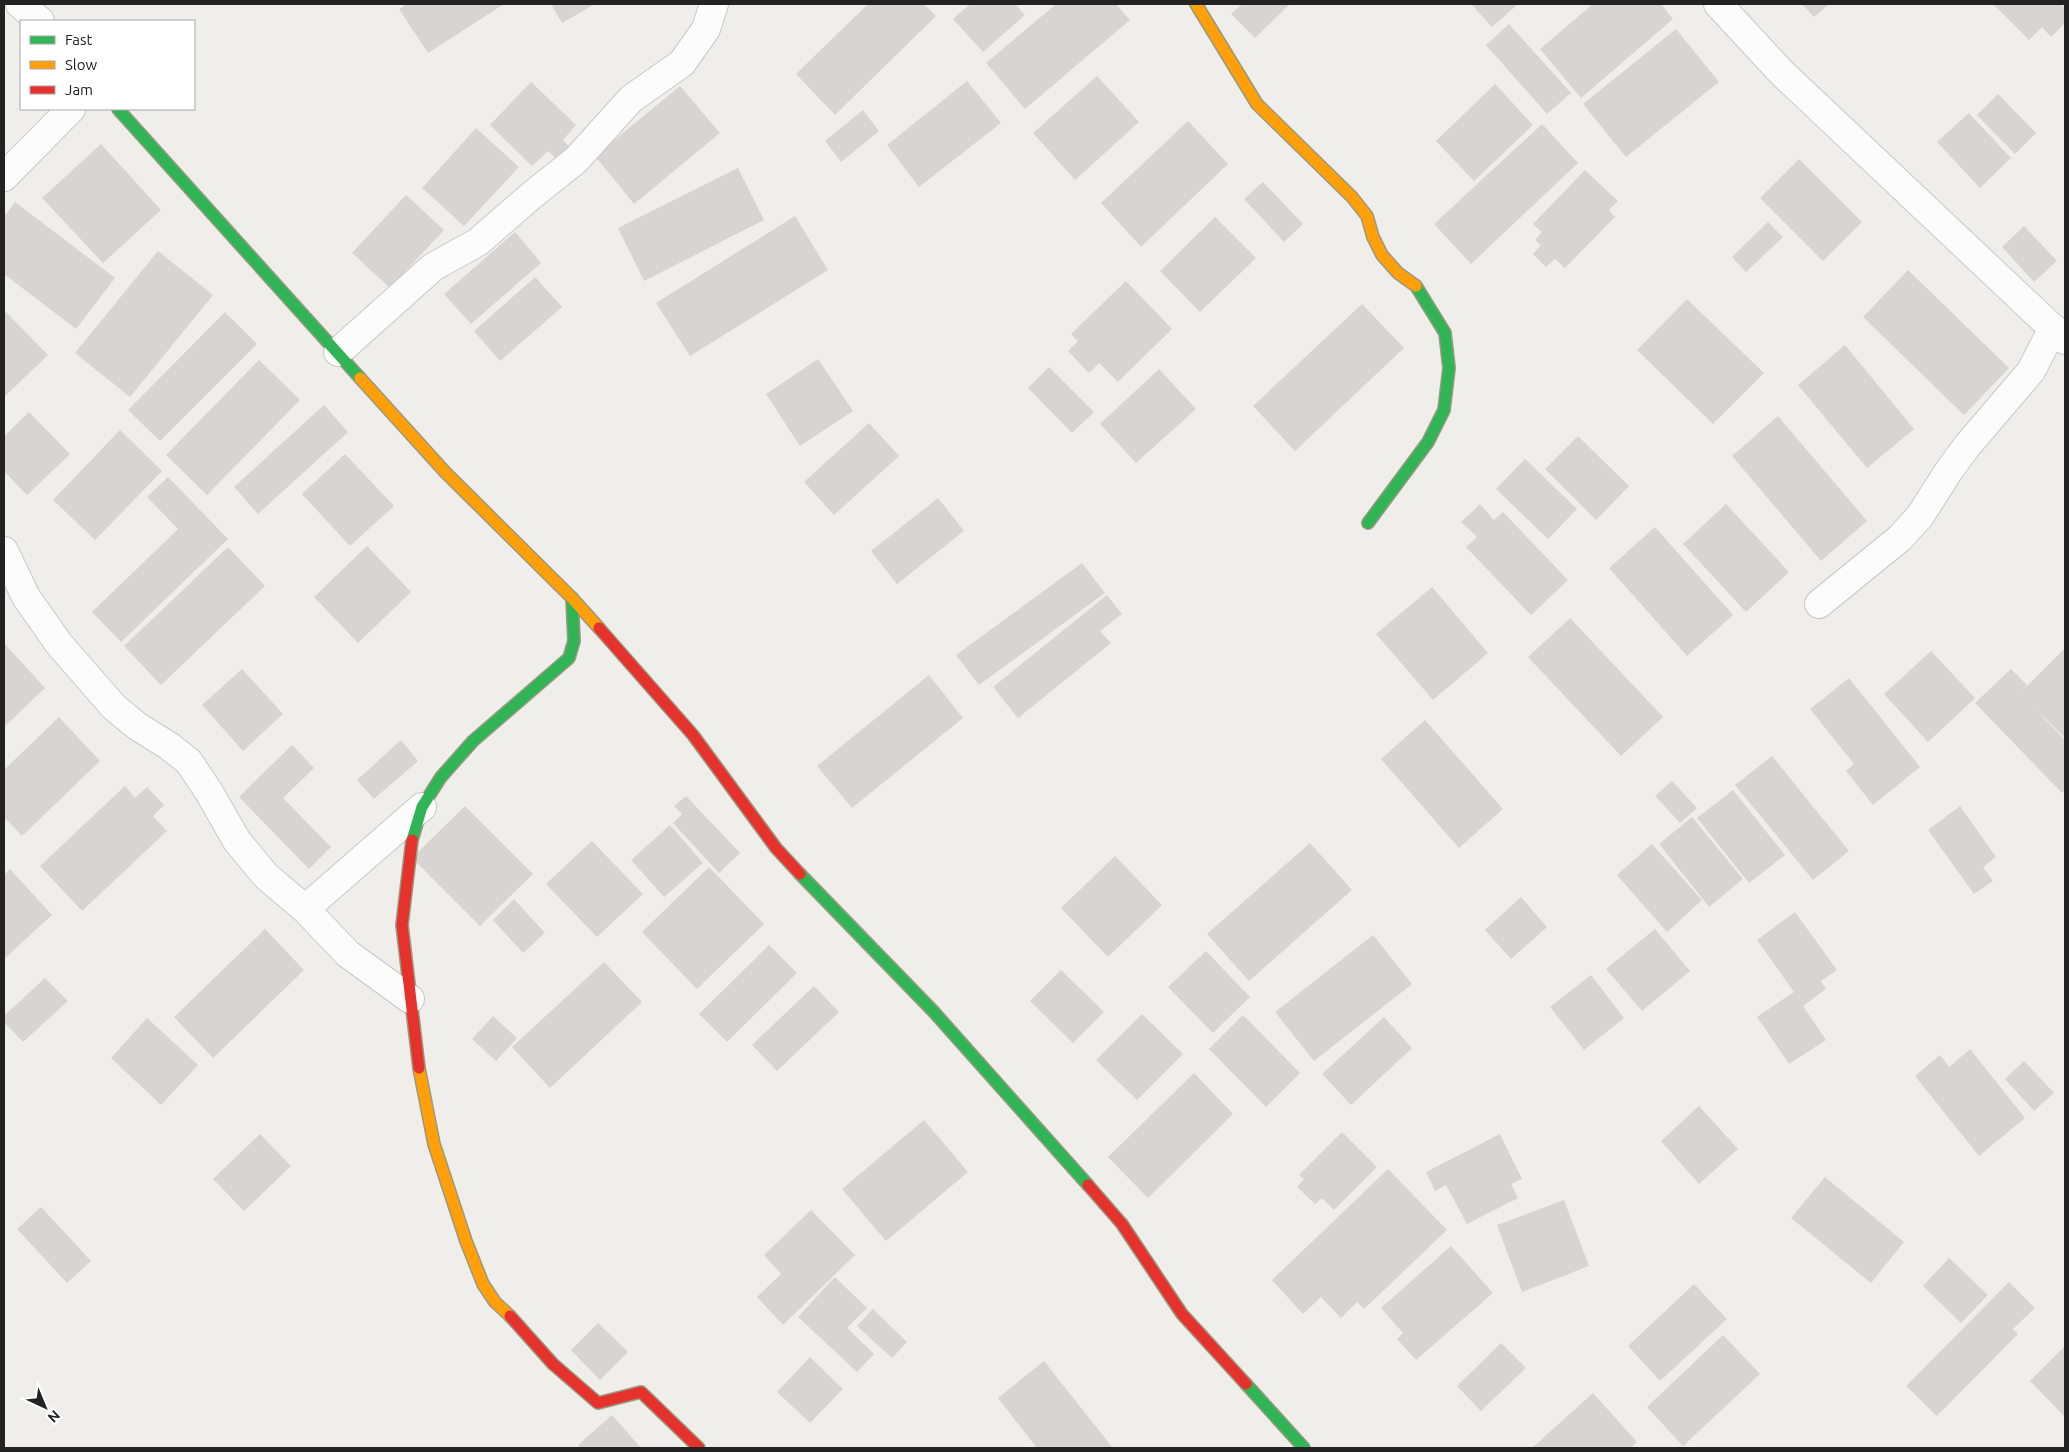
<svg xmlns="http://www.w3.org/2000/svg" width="2069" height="1452" viewBox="0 0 2069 1452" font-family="Ubuntu,sans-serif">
<rect width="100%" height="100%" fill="#f0eeeb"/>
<path fill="#d7d4d2" d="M407,4H504L428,53L399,9Z
M551,4H595L562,23Z
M868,4H924L936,16L835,115L796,74Z
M970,4H1015L1025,15L983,52L953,19Z
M1056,4H1116L1130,20L1025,109L986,63Z
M1242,4H1290L1255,38L1231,14Z
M1471,4H1518L1492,27Z
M1593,4H1661L1673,19L1581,98L1540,49Z
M1802,4H1829L1814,17Z
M1993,4H2061L2065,8V23L2051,37L2042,27L2029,40Z
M1509,24L1571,93L1547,114L1486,45Z
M1676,29L1719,82L1626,157L1583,104Z
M1097,76L1139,122L1075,180L1033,133Z
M967,81L1001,123L919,187L887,145Z
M531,82L576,125L563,140L576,153L564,166L548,151L532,166L490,125Z
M1495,84L1533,125L1474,181L1436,141Z
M680,86L720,133L634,204L595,156Z
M1998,94L2036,133L2015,154L1977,115Z
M863,110L879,131L841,162L825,141Z
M1969,113L2011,158L1980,188L1937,142Z
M1188,121L1228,164L1141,247L1101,203Z
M1542,124L1578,163L1471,264L1434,224Z
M476,128L519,167L464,226L422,188Z
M101,144L161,210L103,263L42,198Z
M1799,159L1862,222L1823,261L1760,198Z
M738,168L764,220L644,281L618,228Z
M1585,170L1618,201L1609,210L1615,217L1565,268L1555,259L1546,267L1533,254L1541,245L1535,240L1542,232L1533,224Z
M1263,182L1303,224L1284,242L1244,199Z
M406,195L444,230L390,288L352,253Z
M15,202L115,278L76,329L4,274V217Z
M795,216L828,270L690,356L656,303Z
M1215,217L1256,258L1200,312L1160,271Z
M1768,222L1783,237L1746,272L1732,257Z
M2024,226L2057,261L2034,282L2002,247Z
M515,232L541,263L471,324L444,294Z
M158,251L213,295L130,397L75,353Z
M1908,270L2009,368L1964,415L1863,317Z
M535,277L562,307L500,361L474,331Z
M1126,281L1172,329L1118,382L1099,363L1089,373L1068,351L1078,341L1071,334Z
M1687,299L1764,373L1713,424L1637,350Z
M1362,304L1404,348L1295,451L1253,406Z
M6,312L48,355L4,397V314Z
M225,312L257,344L160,441L128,410Z
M1845,345L1914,429L1867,468L1798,385Z
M818,359L853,411L800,446L766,394Z
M259,360L300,400L207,495L166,455Z
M1049,367L1094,412L1072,433L1028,388Z
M1159,369L1196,409L1136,463L1100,424Z
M324,405L348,432L258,514L234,487Z
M29,412L70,454L27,495L4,471V436Z
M1778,416L1867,521L1821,561L1732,456Z
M869,423L899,456L834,515L804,482Z
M120,430L162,471L95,540L53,500Z
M1578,436L1629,486L1596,520L1545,469Z
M345,454L394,506L350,546L302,494Z
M1525,459L1577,509L1548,539L1496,489Z
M168,477L228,539L121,642L92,612L178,529L147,497Z
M938,498L964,531L897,584L871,551Z
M1480,504L1494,520L1503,512L1568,580L1531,615L1466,547L1477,537L1461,522Z
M1726,504L1789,572L1746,612L1683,544Z
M1655,527L1733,615L1687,656L1609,568Z
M367,546L411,592L358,643L314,597Z
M228,547L265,586L161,685L124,646Z
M1082,563L1105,593L979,685L956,655Z
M1432,587L1488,653L1433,700L1376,634Z
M1107,595L1122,614L1100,631L1111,643L1018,718L993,687Z
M1570,618L1663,717L1621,756L1528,657Z
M4,643L45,688L4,727Z
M2065,648V738L2027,700L2065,740V790L2062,793L1975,703L2011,669L2027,685L2020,693Z
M1931,651L1975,698L1928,742L1884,694Z
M242,669L283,714L243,751L202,705Z
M929,675L963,718L852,808L817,766Z
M1849,678L1920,767L1873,805L1846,771L1854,764L1810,709Z
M59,717L100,761L22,836L4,817V770Z
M1425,720L1503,809L1459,848L1381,759Z
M401,740L418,761L374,799L357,780Z
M292,745L314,768L283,798L331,847L309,869L239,797Z
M1772,756L1849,851L1813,880L1735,785Z
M1672,781L1697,808L1680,823L1655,796Z
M125,786L135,798L147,787L164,805L153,816L167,831L82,911L40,866Z
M1733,790L1785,855L1749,883L1697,818Z
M686,796L740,853L719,873L673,823L682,814L674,806Z
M465,806L533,874L480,926L412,858Z
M1960,806L1996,857L1983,867L1993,881L1974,894L1928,830Z
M1692,817L1743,879L1709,907L1659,844Z
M670,825L703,863L664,897L631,860Z
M592,841L643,894L597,937L546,884Z
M1310,843L1352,890L1249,981L1207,934Z
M1652,844L1702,900L1667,932L1617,875Z
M1115,856L1162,905L1108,957L1061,908Z
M709,867L764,924L697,989L642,932Z
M10,869L52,915L4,959V875Z
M1521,897L1547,927L1511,959L1485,930Z
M514,899L545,933L523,953L493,920Z
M1795,912L1837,970L1821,981L1826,989L1803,1006L1826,1040L1789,1064L1757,1017L1794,992L1757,940Z
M265,929L304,970L213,1058L174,1017Z
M1655,929L1690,971L1642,1011L1606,969Z
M1373,935L1412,984L1314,1061L1275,1012Z
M769,945L797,973L727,1042L699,1014Z
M1206,951L1250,997L1213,1033L1168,987Z
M604,962L642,1002L550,1088L512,1047Z
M1061,970L1104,1012L1073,1043L1030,1001Z
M1591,975L1624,1018L1584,1050L1550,1007Z
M45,978L68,1001L23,1042L4,1022V1016Z
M814,986L839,1012L777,1071L752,1045Z
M1142,1014L1183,1054L1137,1100L1096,1060Z
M1243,1015L1300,1073L1266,1107L1209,1049Z
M493,1016L517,1038L496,1061L472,1039Z
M1384,1017L1412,1048L1351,1105L1322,1074Z
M147,1018L198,1065L161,1105L111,1058Z
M1970,1049L2025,1118L1979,1156L1915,1076L1940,1055L1949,1067Z
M2024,1061L2054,1093L2034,1111L2005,1079Z
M1194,1073L1233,1114L1148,1198L1108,1157Z
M1699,1106L1738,1149L1699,1184L1661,1141Z
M924,1120L968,1172L886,1241L842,1189Z
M1342,1132L1377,1167L1334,1210L1322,1198L1315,1204L1297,1187L1304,1179L1299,1175Z
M260,1134L291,1166L244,1211L213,1179Z
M1500,1134L1522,1179L1511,1184L1518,1198L1467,1224L1446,1185L1435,1191L1426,1172Z
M1388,1169L1447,1230L1364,1309L1357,1302L1341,1318L1321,1297L1303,1314L1272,1280Z
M1825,1177L1904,1242L1871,1283L1791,1218Z
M1564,1200L1589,1266L1522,1292L1497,1225Z
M41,1207L91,1261L67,1283L17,1229Z
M811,1210L855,1255L783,1325L757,1297L781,1274L764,1255Z
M1451,1246L1493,1293L1416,1360L1397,1339L1403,1333L1381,1308Z
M1949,1258L1988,1295L1961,1323L1923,1286Z
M835,1277L867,1308L847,1328L874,1354L857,1372L798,1317Z
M2009,1282L2035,1308L2013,1329L2018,1334L1937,1416L1906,1386Z
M1694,1284L1727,1319L1660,1381L1628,1346Z
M873,1309L907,1342L892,1358L857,1326Z
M598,1323L628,1352L600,1380L571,1350Z
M1723,1335L1760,1374L1683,1446L1647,1407Z
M1501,1343L1526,1368L1481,1411L1457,1386Z
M2065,1346V1417L2030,1381Z
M810,1357L843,1389L810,1423L777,1392Z
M1044,1361L1112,1447L1110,1448H1037L998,1398Z
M1593,1393L1637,1442L1630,1448H1532Z
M612,1415L641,1448H580L578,1445Z"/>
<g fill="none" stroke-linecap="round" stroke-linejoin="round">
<g stroke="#c9c8c7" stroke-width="30">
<path id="street" d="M20,4L40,21
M1718,4L1782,73L2065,340
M4,177L71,109
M338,352L433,267L478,242L532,195L576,160L631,99L682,63L706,29L714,4
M4,551L26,597L59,644L114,707L137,726L169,746L189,762L209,792L237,841L266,876L305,909L348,954L410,999
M1819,604L1900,538L1920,516L1948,472L1967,446L2031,371L2053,328
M305,909L422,807"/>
</g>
<g stroke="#999a82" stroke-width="14">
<path id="fast" d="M118,109L360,378
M1368,523L1428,442L1444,410L1449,368L1445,333L1416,286
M412,840L422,807L441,777L473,741L569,658L574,641L572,598
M800,874L933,1011L1088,1185
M1246,1384L1304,1448"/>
</g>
<g stroke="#999a82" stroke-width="14">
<path id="slow" d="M1196,4L1257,104L1352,197L1367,216L1373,237L1382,255L1398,273L1416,286
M360,378L445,472L572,598L599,628
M419,1068L434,1144L466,1241L483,1284L495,1302L510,1316"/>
</g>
<g stroke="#999a82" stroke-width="14">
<path id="jam" d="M599,628L693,735L776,848L800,874
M412,840L402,925L419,1068
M1088,1185L1122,1224L1182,1314L1246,1384
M510,1316L553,1364L598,1403L641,1392L699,1448"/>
</g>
<use href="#street" stroke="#fdfcfc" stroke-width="28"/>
<use href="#fast" stroke="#30b455" stroke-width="11"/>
<use href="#slow" stroke="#ff9f0a" stroke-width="11"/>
<use href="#jam" stroke="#e5322d" stroke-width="11"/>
</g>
<rect width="2069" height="1452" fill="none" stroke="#222222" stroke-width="10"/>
<rect x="20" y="20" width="175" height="90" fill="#ffffff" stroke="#a7a7a7"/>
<rect x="30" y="36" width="25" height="8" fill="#30b455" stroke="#a7a7a7"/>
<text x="65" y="45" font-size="15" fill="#222222">Fast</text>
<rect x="30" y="61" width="25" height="8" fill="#ff9f0a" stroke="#a7a7a7"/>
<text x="65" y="70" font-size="15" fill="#222222">Slow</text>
<rect x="30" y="86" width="25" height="8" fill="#e5322d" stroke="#a7a7a7"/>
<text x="65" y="95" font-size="15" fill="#222222">Jam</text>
<g transform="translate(45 1407) rotate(136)" stroke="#ffffff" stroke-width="4" paint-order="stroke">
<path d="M0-4L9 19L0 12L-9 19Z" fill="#222222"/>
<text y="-8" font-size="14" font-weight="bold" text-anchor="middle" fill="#222222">N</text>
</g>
</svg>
